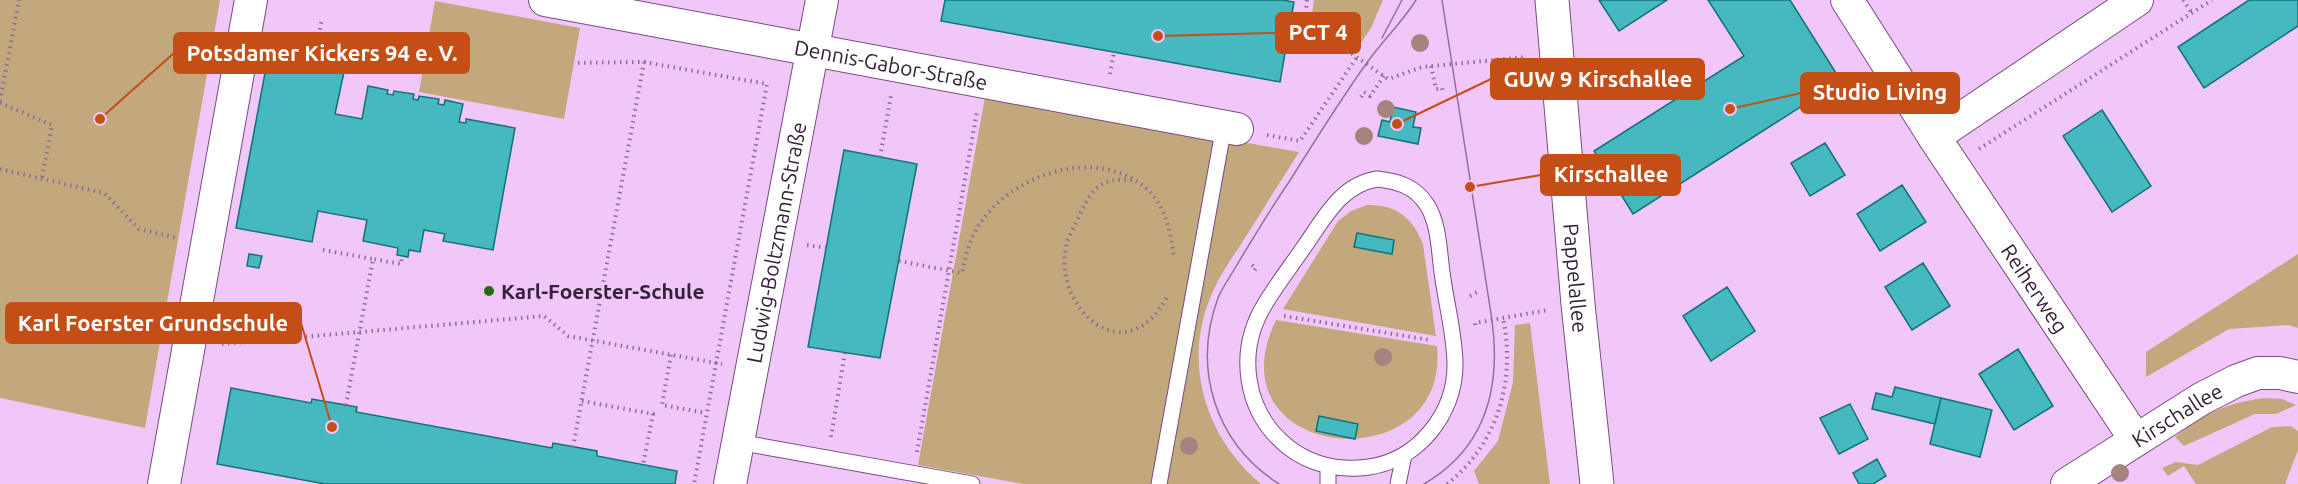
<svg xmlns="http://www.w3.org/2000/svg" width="2298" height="484" viewBox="0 0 2298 484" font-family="Ubuntu,sans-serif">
<rect width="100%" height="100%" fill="#f1c7fa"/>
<path fill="#c2a87c" d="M0,0H220L145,428L0,398Z
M1314,0H1383L1371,28L1357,49L1311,20Z
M435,1L580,28L564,119L419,92Z
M985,97L1299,152C1280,182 1262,211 1243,241C1232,258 1219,276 1211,296C1182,363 1206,438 1261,484H1024L918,465Z
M1367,205C1396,204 1413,218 1423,244L1436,336L1283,309L1338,221L1351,211Z
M2298,254V328L2289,325L2229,329L2146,377V352Z
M1276,320L1437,346C1451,484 1208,462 1276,320Z
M1530,323L1550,484H1479L1474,471L1498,441L1513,382L1515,325Z
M2264,398L2282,399L2296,405L2276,414H2255L2184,446L2175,437C2204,413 2227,403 2264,398Z
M2291,426L2298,431V450L2285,484H2196L2184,466L2168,476L2162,468L2176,462L2198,465L2272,427Z"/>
<path fill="#46b9c0" stroke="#107277" stroke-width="1.5" d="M945,0H1282L1294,2L1280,82L941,21Z
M1599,0H1667L1619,31Z
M1708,0H1790L1841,81L1633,214L1594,151L1744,56Z
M2249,0H2298V26L2204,88L2178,47Z
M284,53L330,62L329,69L344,72L335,114L362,119L368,86L388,90L387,94L393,95L394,91L414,94L413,99L418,100L419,96L439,99L438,104L444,105L445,100L463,104L459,122L466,123V119L515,128L493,250L443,241L445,234L424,230L420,252L409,250L408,257L397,255L398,248L363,241L367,220L318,211L312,242L236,228L268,57L283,60Z
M1393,107L1416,112L1413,127L1421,128L1418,144L1378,136L1382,120L1390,122Z
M2102,110L2151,186L2112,212L2063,136Z
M1825,143L1845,175L1810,196L1791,163Z
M844,150L917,164L880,358L808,347Z
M1902,185L1926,222L1880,251L1857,214Z
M1357,233L1394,240L1392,254L1354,247Z
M249,254L262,256L259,268L247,266Z
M1923,263L1950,306L1912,330L1885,287Z
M1727,287L1755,331L1711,361L1683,316Z
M2018,349L2053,406L2014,430L1979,374Z
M1895,387L1941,398L1935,424L1872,409L1876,393L1892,397Z
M231,388L311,403L312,399L346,405L357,407L356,412L552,448L553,443L597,451V456L677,471L675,484H325L217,464Z
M1941,398L1992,410L1980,457L1930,444Z
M1850,404L1868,439L1839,454L1820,418Z
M1319,416L1358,424L1355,439L1316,431Z
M1877,459L1886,476L1873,484H1859L1853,473Z"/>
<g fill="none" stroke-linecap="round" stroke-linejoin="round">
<g stroke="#794b83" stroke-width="17">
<path id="lane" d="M1377,179C1397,181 1415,186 1427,205C1440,225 1439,256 1443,279C1447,307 1455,337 1455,365C1455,414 1418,460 1369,467C1340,471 1311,465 1288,447C1244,412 1236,351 1265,304C1277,284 1291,266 1304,247C1324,219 1340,185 1377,179Z
M738,442L972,484
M1159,484L1224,126
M1328,484V466
M1398,484L1404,455"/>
</g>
<g stroke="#794b83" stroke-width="34">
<g id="street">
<path id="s1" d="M545,0L1237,129"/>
<path id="s2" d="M1847,0L1934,137L2136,440"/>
<path d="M1934,137L2137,0"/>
<path d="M164,484L251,0"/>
<path id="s3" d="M730,484L822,0"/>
<path id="s4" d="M2067,484L2201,399L2236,381L2258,373H2280L2298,377"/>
</g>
</g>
<g stroke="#794b83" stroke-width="35">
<g id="secondary">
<path id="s5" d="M1552,0L1578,304L1597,484"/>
</g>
</g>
<path stroke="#8c6e93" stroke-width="4" stroke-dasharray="1.5 4.5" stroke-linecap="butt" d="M1307,0L1305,21L1388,79L1422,67L1526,57
M2183,0L2192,13
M314,59L322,19
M644,62L767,84L694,484
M1431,66L1436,89L1442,88L1443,94
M1110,74L1114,52
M1361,97L1364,92L1370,96L1384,76
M0,101L19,0
M0,103L52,125L42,178
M1267,135L1300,141L1357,57
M1979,149L2212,0
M880,157L891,96
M0,169L104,193L139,229L177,238
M1132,180C1102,178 1093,186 1080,214C1076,224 1068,236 1066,247C1053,307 1125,375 1167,297
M807,245L827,248
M323,250L373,259
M899,261L962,273C966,253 971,234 984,218C1019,172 1100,146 1148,190C1166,207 1171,234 1174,257
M1252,265L1256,268L1253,273
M1470,296L1477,292
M1284,316L1430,340
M1475,325V323L1548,310
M222,344L544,316L568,336L722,364
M671,355L662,405L706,413
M582,401L653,414L643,465
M346,405L373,259L401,264L402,256
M831,437L845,352
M573,447L644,62L576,63
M917,452L977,111
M1447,484C1498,444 1516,380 1503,318"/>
<use href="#lane" stroke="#fff" stroke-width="15"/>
<use href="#street" stroke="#fff" stroke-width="32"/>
<use href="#secondary" stroke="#fff" stroke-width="33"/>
<path stroke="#927398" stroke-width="1.5" d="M1382,38L1402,0
M1279,484C1215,443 1192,369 1218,298C1223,286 1232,274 1238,263C1255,235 1271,208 1289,182C1314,142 1339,102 1366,64C1382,41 1401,24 1416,0
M1424,484C1486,448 1501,387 1492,320L1442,0"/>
</g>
<g fill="#a58480">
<circle cx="1420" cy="43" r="9"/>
<circle cx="1386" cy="109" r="9"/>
<circle cx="1364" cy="136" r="9"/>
<circle cx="1383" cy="357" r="9"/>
<circle cx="1189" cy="446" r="9"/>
<circle cx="2120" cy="473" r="9"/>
</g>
<circle fill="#216c0c" stroke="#f1c7fa" stroke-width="2" cx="489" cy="291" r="6"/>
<g text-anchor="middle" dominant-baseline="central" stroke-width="4.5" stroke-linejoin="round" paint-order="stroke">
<g font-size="21" fill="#352139" stroke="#f1c7fa">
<text stroke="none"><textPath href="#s1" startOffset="352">Dennis-Gabor-Straße</textPath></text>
<text stroke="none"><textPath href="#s3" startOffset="246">Ludwig-Boltzmann-Straße</textPath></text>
<text stroke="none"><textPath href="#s5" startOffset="279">Pappelallee</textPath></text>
<text stroke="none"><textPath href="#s2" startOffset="344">Reiherweg</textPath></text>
<text stroke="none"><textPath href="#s4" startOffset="130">Kirschallee</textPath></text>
</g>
<g font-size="21" font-weight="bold" fill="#352139" stroke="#f1c7fa" text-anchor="start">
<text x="501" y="291">Karl-Foerster-Schule</text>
</g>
</g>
<path fill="none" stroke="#c44e15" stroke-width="2" d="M1158 36L1276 33M100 119L174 53M1397 124L1491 79M1730 109L1801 93M1470 187L1541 175M332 427L301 323"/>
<g fill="#c44e15" stroke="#f1c7fa" stroke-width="2">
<circle cx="1158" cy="36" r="6"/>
<circle cx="100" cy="119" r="6"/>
<circle cx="1397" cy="124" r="6"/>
<circle cx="1730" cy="109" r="6"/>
<circle cx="1470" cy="187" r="6"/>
<circle cx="332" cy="427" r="6"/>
</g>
<g fill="#c44e15" stroke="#c44e15" stroke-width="2">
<rect x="1276" y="13" width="84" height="40" rx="6"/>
<rect x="174" y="33" width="295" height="40" rx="6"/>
<rect x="1491" y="59" width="213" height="40" rx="6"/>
<rect x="1801" y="73" width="158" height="40" rx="6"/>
<rect x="1541" y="155" width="139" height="40" rx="6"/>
<rect x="6" y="303" width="295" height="40" rx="6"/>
</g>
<g font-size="22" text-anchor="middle" font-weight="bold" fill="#fff">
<text x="1318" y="40">PCT 4</text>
<text x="322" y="61">Potsdamer Kickers 94 e. V.</text>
<text x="1598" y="87">GUW 9 Kirschallee</text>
<text x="1880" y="100">Studio Living</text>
<text x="1611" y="182">Kirschallee</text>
<text x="153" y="331">Karl Foerster Grundschule</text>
</g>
</svg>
